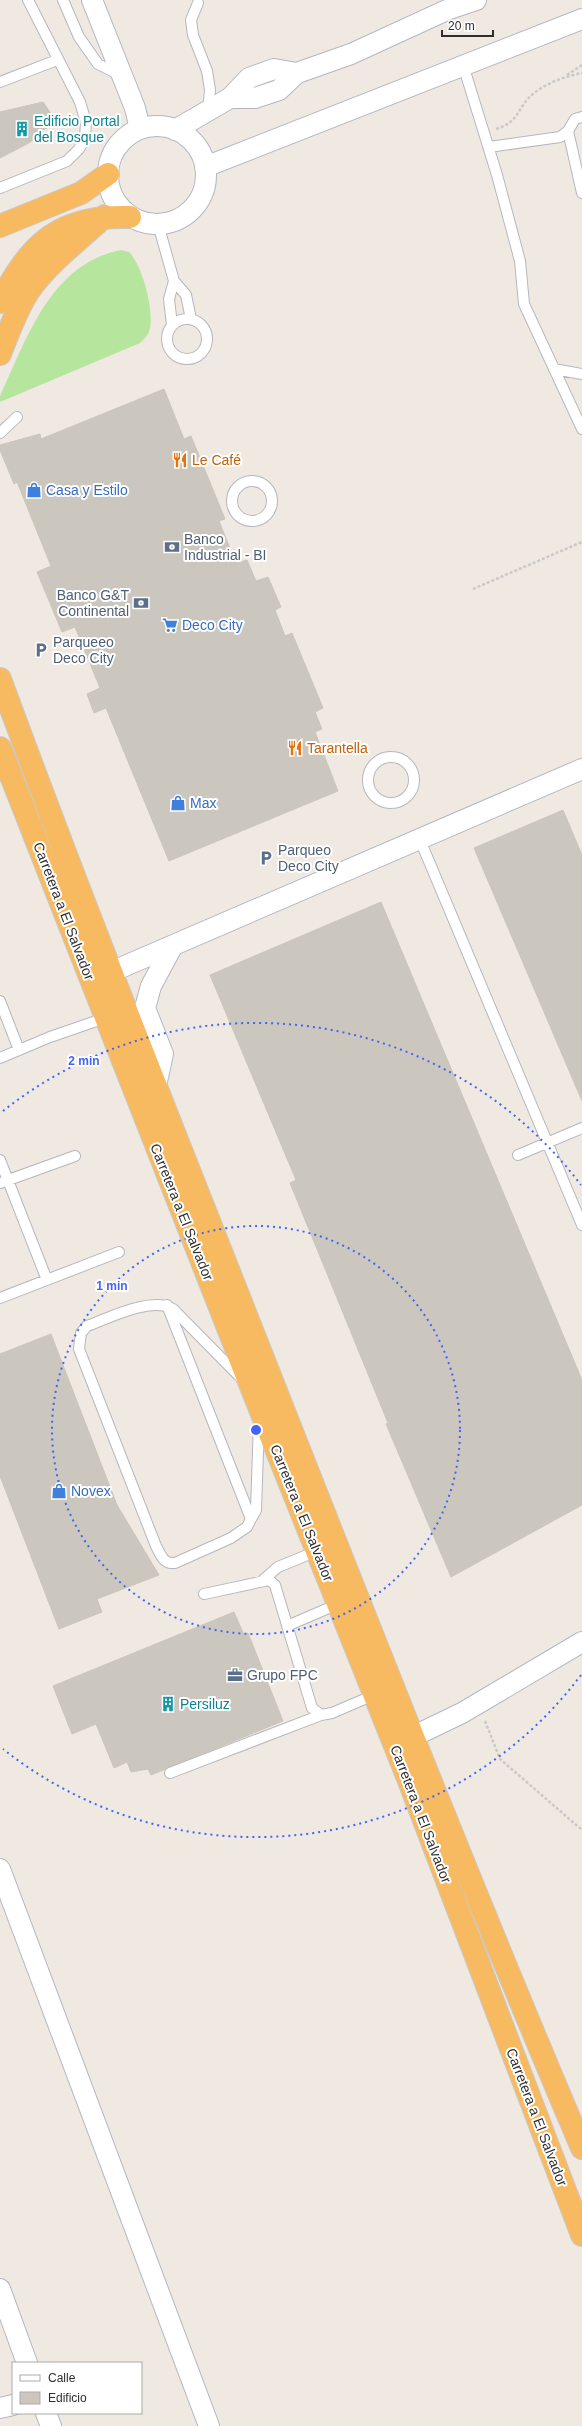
<svg xmlns="http://www.w3.org/2000/svg" width="582" height="2426" viewBox="0 0 582 2426" font-family="Helvetica,sans-serif">
<rect width="100%" height="100%" fill="#efe9e1"/>
<path fill="#b6e59e" d="M121,250L129,252C142,265 154,309 150,328C149,335 144,339 140,343L0,402V396C27,339 50,264 121,250Z"/>
<path fill="#cbc7bf" stroke="#cbc5ba" d="M43,102L52,115L47,119L51,126L37,133L38,137L27,144L0,158V112Z
M164,389L184,439L191,436L225,519L219,521L231,551L235,550L240,562L247,560L256,581L268,577L281,607L275,610L285,636L292,633L323,708L315,712L322,729L315,732L338,791L169,861L106,708L94,713L87,694L100,688L75,627L62,632L37,572L51,566L17,482L14,484L0,450V445L40,434L41,439Z
M563,810L582,855V1101L474,848Z
M381,902L582,1380V1505L451,1577L386,1424L388,1423L290,1183L296,1180L210,975Z
M51,1334L117,1505L159,1575L97,1599L102,1612L59,1629L0,1476V1354Z
M234,1612L244,1635L248,1633L283,1721L151,1775L148,1769L131,1772L127,1762L114,1768L96,1724L72,1734L53,1686Z"/>
<g fill="none" stroke-linecap="round" stroke-linejoin="round">
<g stroke="#b4b7c1" stroke-width="12">
<path id="service" d="M63,0L79,37L98,64L120,75
M198,3L191,20L193,35L207,71L210,90L208,112
M463,65L497,175L520,261L524,304L582,429
M0,82L57,60
M568,131L582,193
M489,147L560,137L568,131L575,119L582,117
M0,188L67,161L79,149L85,138L86,122L80,102L28,0
M158,224L174,281L186,295L191,319
M167 339a20 20 0 1 1 40 0a20 20 0 1 1-40 0Z
M172,325L169,299L174,281
M554,369L582,374
M0,433L17,417
M232 501a20 20 0 1 1 40 0a20 20 0 1 1-40 0Z
M368 780a23 23 0 1 1 46 0a23 23 0 1 1-46 0Z
M420,840L582,1225
M0,1001L19,1050
M0,1058L50,1037L105,1018
M518,1155L582,1128
M0,1160L47,1280
M0,1183L75,1156
M0,1298L119,1252
M167,1305L251,1519
M242,1379L173,1309C152,1296 109,1318 87,1326L81,1333L79,1349L156,1546C161,1555 163,1564 175,1563L231,1538L247,1527L251,1519L256,1510L259,1422
M263,1580L278,1567L317,1551
M204,1594L269,1580L275,1585L312,1708L321,1715L332,1713L374,1695
M287,1626L338,1604
M170,1773L321,1715"/>
</g>
<g stroke="#b4b7c1" stroke-width="22">
<path id="minor" d="M92,0L135,108L140,129
M230,98H255L279,90L297,73L351,54L449,9L476,0
M108 175a49 49 0 1 1 98 0a49 49 0 1 1-98 0Z
M175,130L230,98L249,78L274,69L297,73
M205,167L582,19
M111,972L582,769
M156,1086L163,1054L145,1008L151,986L172,947
M412,1737L462,1713L582,1642
M0,1869L209,2426
M0,2289L27,2363
M0,2408L13,2405
M46,2413L51,2426"/>
</g>
<g stroke="#c9c9c9" stroke-width="24">
<path id="trunk" d="M0,226L81,193L108,174
M0,302C31,242 60,215 130,217
M0,354C8,333 16,311 28,292C48,263 79,240 105,216
M0,679C83,905 173,1129 261,1353C366,1619 470,1885 582,2148
M0,748L252,1389L409,1781L582,2235"/>
</g>
<path stroke="#c9c9c9" stroke-width="2.5" stroke-dasharray="3 2" stroke-linecap="butt" d="M567,75L582,65
M496,129C520,122 517,107 533,94C546,83 566,76 582,73
M473,589L582,542
M485,1721L500,1759L582,1830"/>
<use href="#service" stroke="#fff" stroke-width="10"/>
<use href="#minor" stroke="#fff" stroke-width="20"/>
<use href="#trunk" stroke="#f8ba60" stroke-width="22"/>
</g>
<g fill="none" stroke="#4264fb" stroke-width="2" stroke-dasharray="2 4">
<circle cx="256" cy="1430" r="204"/>
<path d="M581 1675A407 407 0 0 1 3 1749M3 1111A407 407 0 0 1 581 1185"/>
</g>
<defs>
<g id="building-bare" transform="scale(1.2)"><path d="M-4-6H4V6H1V3H-1V6H-4ZM-2.5-4.3h1.7v1.8h-1.7ZM.8-4.3h1.7v1.8H.8ZM-2.5-1h1.7V.8h-1.7ZM.8-1h1.7V.8H.8Z" fill="#0f9aa8" stroke="#fff" stroke-width="2.5" paint-order="stroke"/></g>
<g id="restaurant-bare" transform="scale(1.2)"><path d="M-5-6h1v4h1v-4h1v4h1v-4h1v5L-1.5 .5V6h-2V.5L-5-1ZM5-6V6H3V1.5H1.5Q1.5-4 5-6Z" fill="#e8710a" stroke="#fff" stroke-width="2.5" paint-order="stroke"/></g>
<g id="shop-bare" transform="scale(1.2)"><path d="M-5-2.5h2.3a2.7 3.5 0 0 1 5.4 0H5L5.5 6h-11ZM-1.5-2.5h3a1.5 2.3 0 0 0-3 0Z" fill="#3f7fe0" stroke="#fff" stroke-width="2.5" paint-order="stroke"/></g>
<g id="bank-bare" transform="scale(1.2)"><path d="M-6-4H6V4H-6ZM0-2.3a2.3 2.3 0 1 0 0 4.6a2.3 2.3 0 1 0 0-4.6Z" fill="#5c6f8a" stroke="#fff" stroke-width="2.5" paint-order="stroke"/></g>
<g id="supermarket-bare" transform="scale(1.2)"><path d="M-6-5.5h2.5l.6 2H6L4.5 2H-2.5L-4.4-4H-6ZM-1.5 3.2a1.3 1.3 0 1 0 .1 0ZM3 3.2a1.3 1.3 0 1 0 .1 0Z" fill="#3f7fe0" stroke="#fff" stroke-width="2.5" paint-order="stroke"/></g>
<g id="parking-bare" transform="scale(1.2)"><path d="M-3.5-5.5H1a3.5 3.5 0 0 1 0 7H-1V5.5H-3.5ZM-1-3.4V-.6H.8a1.4 1.4 0 0 0 0-2.8Z" fill="#5c6f8a" stroke="#fff" stroke-width="2.5" paint-order="stroke"/></g>
<g id="office-bare" transform="scale(1.2)"><path d="M-6-3h4V-5.5h4V-3h4V5H-6ZM-1-4.5V-3h2v-1.5ZM-6 0V1H6V0Z" fill="#5c6f8a" stroke="#fff" stroke-width="2.5" paint-order="stroke"/></g>
</defs>
<g fill-rule="evenodd">
<use href="#building-bare" x="22" y="129"/>
<use href="#restaurant-bare" x="180" y="460"/>
<use href="#shop-bare" x="34" y="490"/>
<use href="#bank-bare" x="172" y="547"/>
<use href="#bank-bare" x="141" y="603"/>
<use href="#supermarket-bare" x="170" y="625"/>
<use href="#parking-bare" x="41" y="650"/>
<use href="#restaurant-bare" x="295" y="748"/>
<use href="#shop-bare" x="178" y="803"/>
<use href="#parking-bare" x="266" y="858"/>
<use href="#shop-bare" x="59" y="1491"/>
<use href="#office-bare" x="235" y="1675"/>
<use href="#building-bare" x="168" y="1704"/>
</g>
<g text-anchor="middle" dominant-baseline="central" stroke-width="4" stroke-linejoin="round" paint-order="stroke">
<g font-size="14" fill="#0d838f" stroke="#fff" text-anchor="start">
<text x="34" y="121">Edificio Portal<tspan x="34" dy="16">del Bosque</tspan></text>
<text x="180" y="1704">Persiluz</text>
</g>
<g font-size="14" fill="#c56008" stroke="#fff" text-anchor="start">
<text x="192" y="460">Le Café</text>
<text x="307" y="748">Tarantella</text>
</g>
<g font-size="14" fill="#366cbe" stroke="#fff" text-anchor="start">
<text x="46" y="490">Casa y Estilo</text>
<text x="182" y="625">Deco City</text>
<text x="190" y="803">Max</text>
<text x="71" y="1491">Novex</text>
</g>
<g font-size="14" fill="#4e5e75" stroke="#fff" text-anchor="start">
<text x="184" y="539">Banco<tspan x="184" dy="16">Industrial - BI</tspan></text>
<text x="129" y="595" text-anchor="end">Banco G&amp;T<tspan x="129" dy="16">Continental</tspan></text>
<text x="53" y="642">Parqueeo<tspan x="53" dy="16">Deco City</tspan></text>
<text x="278" y="850">Parqueo<tspan x="278" dy="16">Deco City</tspan></text>
<text x="247" y="1675">Grupo FPC</text>
</g>
<g font-size="14" fill="#2e2e2e" stroke="#fff">
<text transform="translate(64 911) rotate(69)">Carretera a El Salvador</text>
<text transform="translate(182 1212) rotate(68)">Carretera a El Salvador</text>
<text transform="translate(302 1513) rotate(68)">Carretera a El Salvador</text>
<text transform="translate(421 1814) rotate(69)">Carretera a El Salvador</text>
<text transform="translate(537 2117) rotate(69)">Carretera a El Salvador</text>
</g>
</g>
<circle cx="256" cy="1430" r="6" fill="#4264fb" stroke="#fff" stroke-width="2"/>
<g font-size="12" text-anchor="middle" font-weight="bold" fill="#4264fb" stroke="#fff" stroke-width="4" stroke-linejoin="round" paint-order="stroke">
<text x="84" y="1065">2 min</text>
<text x="112" y="1290">1 min</text>
</g>
<rect x="12" y="2362" width="130" height="52" fill="#ffffff" stroke="#ababab"/>
<rect x="20" y="2375" width="20" height="6" fill="#ffffff" stroke="#ababab"/>
<text x="48" y="2382" font-size="12" fill="#2e2e2e">Calle</text>
<rect x="20" y="2392" width="20" height="12" fill="#cbc7bf" stroke="#ababab"/>
<text x="48" y="2402" font-size="12" fill="#2e2e2e">Edificio</text>
<path d="M442 30v6h51v-6" fill="none" stroke="#2e2e2e" stroke-width="2"/>
<text x="448" y="30" font-size="12" fill="#2e2e2e" stroke="#ffffff" stroke-width="3" paint-order="stroke">20 m</text>
</svg>
